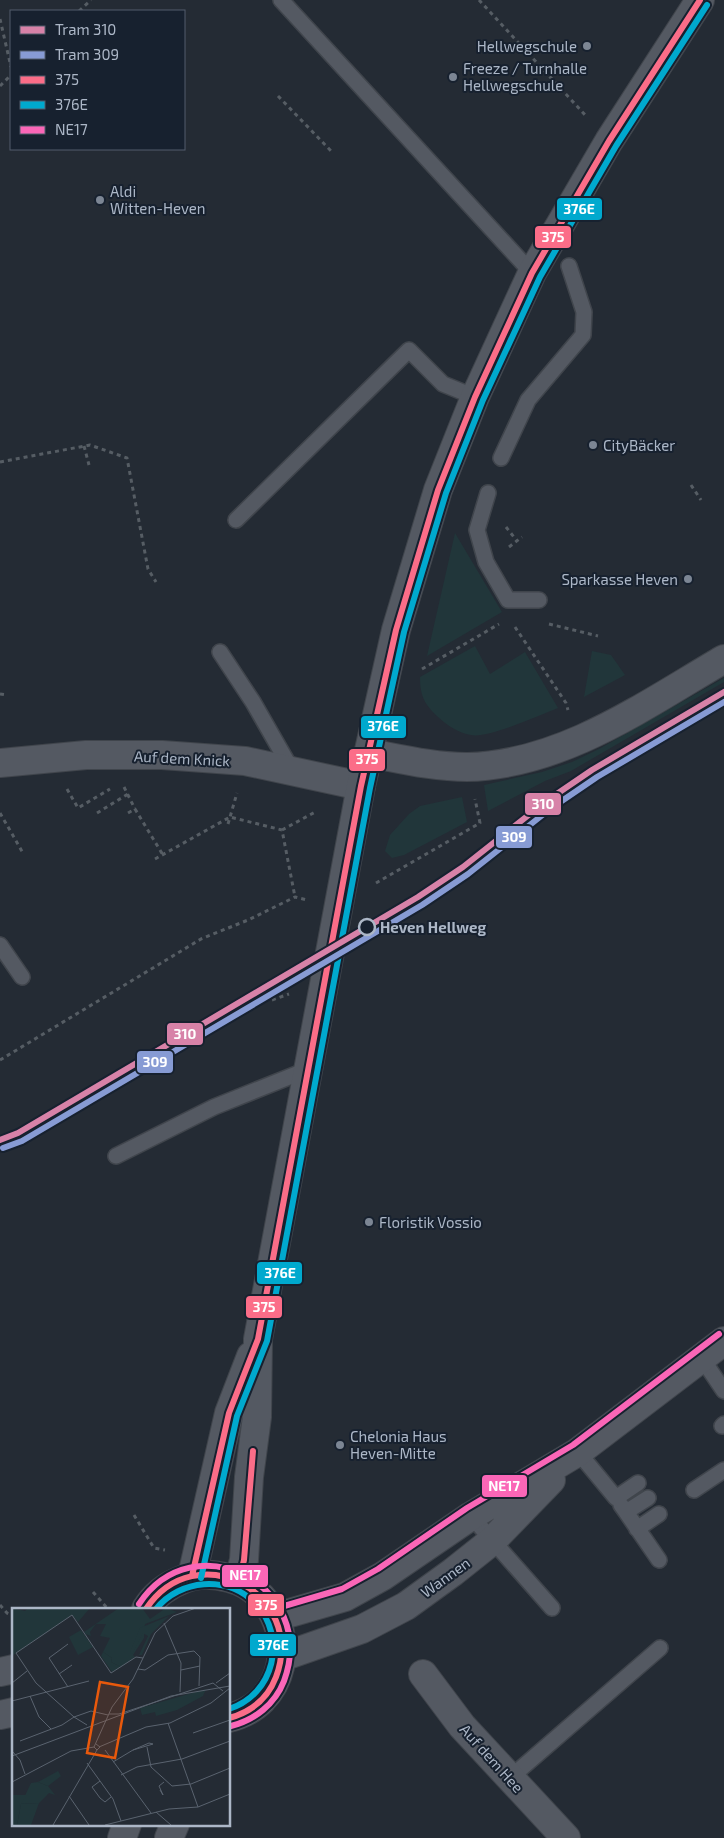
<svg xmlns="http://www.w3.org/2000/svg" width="724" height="1838" viewBox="0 0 724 1838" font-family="'Exo 2',sans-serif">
<rect width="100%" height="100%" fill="#242b34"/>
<path fill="#21363a" d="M455,533L502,612L427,656Z
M475,646L490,674L525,652L558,708C540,715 487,739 471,735C458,733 447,725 438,717C424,704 420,695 420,677Z
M592,651L611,655L625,675L584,697Z
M724,678V682L571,771L545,781L488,811L484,785L542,772L572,762L599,749Z
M462,797L467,822L404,855L392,858L385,851L390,835L409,814L420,806Z"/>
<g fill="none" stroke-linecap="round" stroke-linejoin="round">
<g stroke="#40454c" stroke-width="18">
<path id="service" d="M281,0L532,273
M501,458L528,400L583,335L584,312L569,266
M488,493L477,530L486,562L508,600H539
M236,520L409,350L443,384L475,397
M220,652L253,702L293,772
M0,945L22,977
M116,1156L214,1107L309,1069
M701,1357L724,1391
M722,1426L724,1424
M578,1452L616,1498L638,1483
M694,1490L724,1470
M621,1505L626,1512L648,1498
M626,1512L659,1560
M471,1516L552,1608
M637,1529L659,1514
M510,1778L660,1648"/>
</g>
<g stroke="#40454c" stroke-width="30">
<path id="minor" d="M369,753C401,759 434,767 467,767C562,765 645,705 724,659
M0,763L86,755H162L245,761L361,786
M276,1617L345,1597L383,1576L471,1516L578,1452L724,1341
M282,1657L362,1629L406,1606L453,1572L492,1541L551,1480
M423,1674L462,1726L566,1838
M122,1838L127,1824
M169,1838L175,1824"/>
</g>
<g stroke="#40454c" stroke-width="30">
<path id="tertiary" d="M192,1576L229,1413L251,1356
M239,1580L244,1560L249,1477L257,1417L258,1339L361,786L396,630L438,490L475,397L532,273L609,141L700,0
M146,1609C155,1594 168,1585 184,1579C198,1573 214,1574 229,1578C281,1591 300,1661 262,1700C253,1709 241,1715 229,1718
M0,1672L14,1669
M0,1715L14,1712"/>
</g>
<path stroke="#565d64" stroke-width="3" stroke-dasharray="4 4" stroke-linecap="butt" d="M479,0L587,117
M79,11L91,0
M0,19L11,67
M0,86L11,75
M278,96L333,153
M84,446L89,465
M0,462L90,445L127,458L148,569L156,582
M691,485L701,500
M506,527L517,541
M509,547L522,537
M549,624L598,636
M515,627L566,703L568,710
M422,669L499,624
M0,694L7,695
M124,787L135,809
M67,789L78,808L110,789
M0,813L23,853
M97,813L128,794
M128,813L135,809L163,855
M228,824L237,793
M282,830L317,811
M155,859L230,817L282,830L295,897
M376,883L480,823L475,799
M272,1000L289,994
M0,1060L201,939L248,920L295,897L307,900
M134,1515L154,1548L165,1550
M93,1592L108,1609
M0,1605L7,1613L14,1616"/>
<use href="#service" stroke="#545962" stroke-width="15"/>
<use href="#minor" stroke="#545962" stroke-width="28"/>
<use href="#tertiary" stroke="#545962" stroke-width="28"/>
<g stroke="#17212f" stroke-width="10">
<path id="bus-1" d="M192,1576L229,1413L258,1339L361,786L396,630L438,490L475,397L532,273L609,141L700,0
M239,1580L244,1560L253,1451
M146,1609C196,1534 307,1593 276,1677C268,1698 251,1712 229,1718"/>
</g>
<g stroke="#17212f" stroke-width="10">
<path id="bus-2" d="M201,1578L237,1416L267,1341L370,788L404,632L446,493L483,400L540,277L616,146L707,5
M156,1609C180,1579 227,1575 255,1603C288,1637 274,1695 229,1709"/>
</g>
<g stroke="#17212f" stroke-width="10">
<path id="bus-3" d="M139,1604C194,1521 319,1586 284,1681C275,1704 255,1720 231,1726
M274,1609L342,1589L378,1569L467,1508L573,1445L719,1334"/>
</g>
<use href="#bus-1" stroke="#fb6d88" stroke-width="6"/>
<use href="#bus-2" stroke="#00a9ce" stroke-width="6"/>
<use href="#bus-3" stroke="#fa66b7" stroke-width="6"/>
<g stroke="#17212f" stroke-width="10">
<path id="tram-1" d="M0,1140L18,1133L418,897L463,867L545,802L592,770L724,692"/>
</g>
<g stroke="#17212f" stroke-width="10">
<path id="tram-2" d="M3,1148L22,1141L422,905L468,874L550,809L597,777L724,702"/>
</g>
<use href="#tram-1" stroke="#d782a8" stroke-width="6"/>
<use href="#tram-2" stroke="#879bd4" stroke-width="6"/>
</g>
<g fill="#7c8694" stroke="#17212f" stroke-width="2">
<circle cx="587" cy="46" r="5"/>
<circle cx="453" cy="77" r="5"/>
<circle cx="100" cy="200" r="5"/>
<circle cx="593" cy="445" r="5"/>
<circle cx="688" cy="579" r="5"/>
<circle cx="369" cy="1222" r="5"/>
<circle cx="340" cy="1445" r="5"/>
</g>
<circle fill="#17212f" stroke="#acb7c7" stroke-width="2.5" cx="367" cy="927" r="8"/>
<g text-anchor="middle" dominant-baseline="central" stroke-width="4" stroke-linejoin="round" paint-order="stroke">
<g font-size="15" fill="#acb7c7" stroke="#17212f" text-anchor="start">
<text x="577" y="46" text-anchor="end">Hellwegschule</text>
<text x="463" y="68">Freeze / Turnhalle<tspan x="463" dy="17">Hellwegschule</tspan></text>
<text x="110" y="191">Aldi<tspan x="110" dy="17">Witten-Heven</tspan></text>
<text x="603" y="445">CityBäcker</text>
<text x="678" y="579" text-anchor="end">Sparkasse Heven</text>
<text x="379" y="1222">Floristik Vossio</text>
<text x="350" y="1436">Chelonia Haus<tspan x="350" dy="17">Heven-Mitte</tspan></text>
</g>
<g font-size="15" fill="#acb7c7" stroke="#17212f">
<text transform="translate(182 758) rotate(3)">Auf dem Knick</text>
<text transform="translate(445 1577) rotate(-36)">Wannen</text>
<text transform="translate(492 1758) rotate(48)">Auf dem Hee</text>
</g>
<g font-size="15" font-weight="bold" fill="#acb7c7" stroke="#17212f" text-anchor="start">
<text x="380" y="927">Heven Hellweg</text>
</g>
</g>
<g transform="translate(12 1608)">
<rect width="218" height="218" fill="#242b34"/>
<path d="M107,0H130L138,11L154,0L165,4L133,16L132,30L121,47L123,49L109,59L99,54L100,50L91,44L98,30L88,28L94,16H84L78,24L79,28L74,26L81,37L72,24ZM26,174L36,178L43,187L37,185L27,195L9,196L19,175Z" fill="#21363a"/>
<path d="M0,0L13,3L16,0H78L66,14L60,7L0,48ZM157,8L139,26L130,47H127L136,28L131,25L120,46L118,44L128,20ZM69,22L81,39L66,47L57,29ZM27,195L19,217H5L9,196Z" fill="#21363a"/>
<path d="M91,44L100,50L99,54L109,59L100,64L89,48Z" fill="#21363a"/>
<path d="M194,81L191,88L165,102L144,108L143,104L130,107L128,100ZM46,163L49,168L36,178L26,174ZM1,187H15L9,196L5,217H0Z" fill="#21363a"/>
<path fill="none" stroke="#5a636f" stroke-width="1" d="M152,15L169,55L168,84M126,61L133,62L156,47L182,43L188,49L187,78M169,62L188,58M47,66L60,57M0,75L15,63M204,75L218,65M56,79L37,50L56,36M18,88L27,109L39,121M0,93L77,73M97,106H107L201,75L211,83M96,107L79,103L62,109L24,75L4,45L60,7L99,65L124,49L131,50M156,115L186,199M181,125L218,112M8,133L50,117L62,109L75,117M84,136L88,139L85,142L82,139L100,99L121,71L143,25L161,8L184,0M87,139L134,119L158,115L199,95L218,80M135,139L139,159L160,178L179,176L218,160M93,142L139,205M0,143L8,152L13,166M0,148L159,88L218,78M101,154L121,142L141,136L137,135L121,142M75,155L101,191L109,213M109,167L125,159L170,151L218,133M88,173L80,179L88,190L93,194L99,189M0,174L59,143L82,139M148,182L151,187L147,178L152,174M57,188L77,217M144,204L159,217M41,217L85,142M93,217L157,201L186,199L218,186"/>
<path fill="#e8590c" fill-opacity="0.15" stroke="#e8590c" stroke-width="2.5" d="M88,74L116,79L103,150L75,145Z"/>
<rect width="218" height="218" fill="none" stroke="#acb7c7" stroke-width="2.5"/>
</g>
<g stroke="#17212f" stroke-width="2">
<rect x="556" y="197" width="47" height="24" rx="5" fill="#00a9ce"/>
<rect x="534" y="225" width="38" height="24" rx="5" fill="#fb6d88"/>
<rect x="360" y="715" width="47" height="24" rx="5" fill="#00a9ce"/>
<rect x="348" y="748" width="38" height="24" rx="5" fill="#fb6d88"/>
<rect x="524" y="792" width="38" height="24" rx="5" fill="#d782a8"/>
<rect x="495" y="825" width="38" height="24" rx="5" fill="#879bd4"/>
<rect x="166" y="1022" width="38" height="24" rx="5" fill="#d782a8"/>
<rect x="136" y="1050" width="38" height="24" rx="5" fill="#879bd4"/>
<rect x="256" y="1261" width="47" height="24" rx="5" fill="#00a9ce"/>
<rect x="245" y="1295" width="38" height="24" rx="5" fill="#fb6d88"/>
<rect x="481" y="1474" width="47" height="24" rx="5" fill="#fa66b7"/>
<rect x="221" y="1564" width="48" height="24" rx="5" fill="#fa66b7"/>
<rect x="247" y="1593" width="38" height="24" rx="5" fill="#fb6d88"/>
<rect x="249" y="1633" width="48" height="24" rx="5" fill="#00a9ce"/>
</g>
<g font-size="14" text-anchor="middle" font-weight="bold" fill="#fff">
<text x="579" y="214">376E</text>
<text x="553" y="242">375</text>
<text x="383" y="731">376E</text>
<text x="367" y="764">375</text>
<text x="543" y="809">310</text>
<text x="514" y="842">309</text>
<text x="185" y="1039">310</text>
<text x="155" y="1067">309</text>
<text x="280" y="1278">376E</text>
<text x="264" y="1312">375</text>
<text x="504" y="1491">NE17</text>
<text x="245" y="1580">NE17</text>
<text x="266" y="1610">375</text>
<text x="273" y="1650">376E</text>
</g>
<rect x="10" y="10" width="175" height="140" fill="#17212f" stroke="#535d6c"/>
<rect x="20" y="26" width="25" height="8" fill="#d782a8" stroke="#535d6c"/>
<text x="55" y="35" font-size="15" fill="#acb7c7">Tram 310</text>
<rect x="20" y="51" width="25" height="8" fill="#879bd4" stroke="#535d6c"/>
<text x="55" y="60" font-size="15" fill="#acb7c7">Tram 309</text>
<rect x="20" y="76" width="25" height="8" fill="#fb6d88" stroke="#535d6c"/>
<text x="55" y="85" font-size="15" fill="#acb7c7">375</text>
<rect x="20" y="101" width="25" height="8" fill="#00a9ce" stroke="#535d6c"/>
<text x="55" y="110" font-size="15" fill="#acb7c7">376E</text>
<rect x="20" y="126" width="25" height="8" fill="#fa66b7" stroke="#535d6c"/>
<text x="55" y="135" font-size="15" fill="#acb7c7">NE17</text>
</svg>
